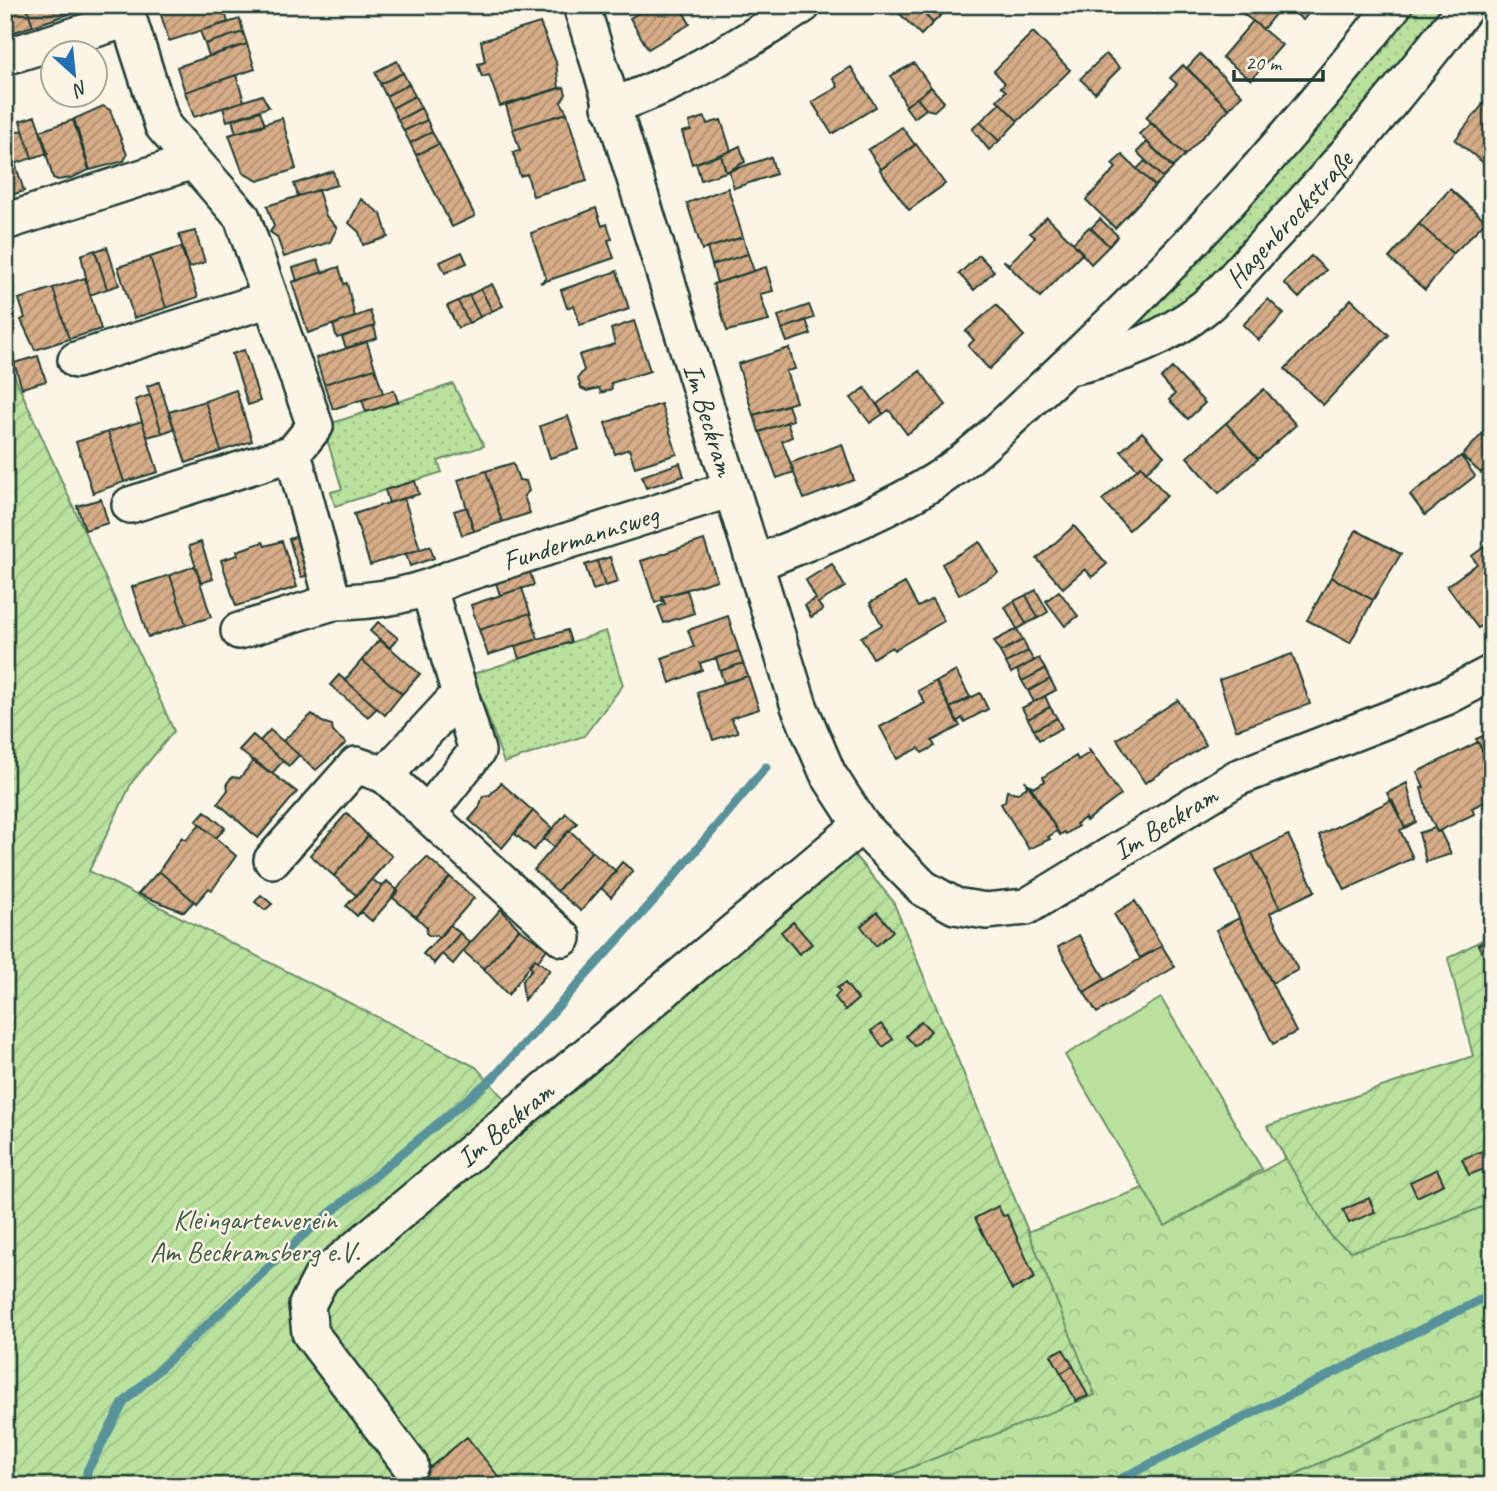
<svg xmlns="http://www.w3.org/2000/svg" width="1497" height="1491" viewBox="0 0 1497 1491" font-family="Caveat,sans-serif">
<defs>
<pattern id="grass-dots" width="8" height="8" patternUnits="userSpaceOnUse" patternTransform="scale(1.75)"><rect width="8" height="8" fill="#bae29e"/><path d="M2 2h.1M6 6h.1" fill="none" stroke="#9fc389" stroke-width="1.8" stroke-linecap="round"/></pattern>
<pattern id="forest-crowns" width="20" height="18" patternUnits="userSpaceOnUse" patternTransform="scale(1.75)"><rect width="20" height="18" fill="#bae29e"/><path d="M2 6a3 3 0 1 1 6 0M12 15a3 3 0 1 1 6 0" fill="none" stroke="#9fc389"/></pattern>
<pattern id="cemetery-stones" width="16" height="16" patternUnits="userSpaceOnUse" patternTransform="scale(1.75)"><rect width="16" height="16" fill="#bae29e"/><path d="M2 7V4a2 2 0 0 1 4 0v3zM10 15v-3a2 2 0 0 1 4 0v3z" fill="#9fc389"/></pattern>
<pattern id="garden-furrows" width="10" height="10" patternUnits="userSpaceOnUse" patternTransform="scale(1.75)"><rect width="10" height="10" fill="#bae29e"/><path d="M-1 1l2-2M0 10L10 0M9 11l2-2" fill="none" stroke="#9fc389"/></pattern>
<pattern id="building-hatch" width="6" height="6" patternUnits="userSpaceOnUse" patternTransform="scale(1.75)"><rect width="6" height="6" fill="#d7ad88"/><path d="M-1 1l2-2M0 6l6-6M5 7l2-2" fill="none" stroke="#ae8e70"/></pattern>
</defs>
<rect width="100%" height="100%" fill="#fcf5e5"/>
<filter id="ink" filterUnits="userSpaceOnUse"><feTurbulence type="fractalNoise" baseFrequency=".0143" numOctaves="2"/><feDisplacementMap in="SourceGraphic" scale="14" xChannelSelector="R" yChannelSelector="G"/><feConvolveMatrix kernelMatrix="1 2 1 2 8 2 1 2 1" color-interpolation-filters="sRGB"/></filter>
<g filter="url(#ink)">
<path fill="url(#grass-dots)" stroke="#6c9069" stroke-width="2" d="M1411,5H1448L1351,125L1229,261L1187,301L1125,339L1120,330L1365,67Z
M453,384L484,446L438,461L442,472L335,506L331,492L342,489L323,426Z
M606,631L623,685L584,736L504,763L473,674Z"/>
<path fill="url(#forest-crowns)" stroke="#6c9069" stroke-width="2" d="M1288,1157L1332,1238H1405L1492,1203V1391L1388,1432L1270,1486H864L1094,1395L1027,1232L1143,1188L1165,1226Z"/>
<path fill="url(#cemetery-stones)" stroke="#6c9069" stroke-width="2" d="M1492,1391V1486H1270L1388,1432Z"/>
<path fill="#bae29e" stroke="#6c9069" stroke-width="2" d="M1161,998L1262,1169L1165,1226L1065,1055Z"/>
<path fill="url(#garden-furrows)" stroke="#6c9069" stroke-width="2" d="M5,355L174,731L132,782L89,871L476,1067L523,1120L850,850L893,901L1095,1395L864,1486H5Z
M1492,935V1203L1405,1238L1351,1251L1332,1238L1267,1126L1473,1056L1448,958Z"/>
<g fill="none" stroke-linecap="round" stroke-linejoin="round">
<path stroke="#59929b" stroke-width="9" d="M87,1486V1471L124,1402L300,1238L494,1077L656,898L766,767
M1106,1486L1492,1294"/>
</g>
<path fill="url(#building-hatch)" stroke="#1f3d34" stroke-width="2" d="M5,5H26L33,26L5,35Z
M26,5H66L69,14L33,26Z
M158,5H223L228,22L169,41Z
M651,5H686L681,8L690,24L648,49L630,18Z
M907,5H915L933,23L921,35L899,13Z
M915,5H948L949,7L933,23Z
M1247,5H1265L1275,14L1263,29L1241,12Z
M1285,5H1315L1303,20Z
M240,19L243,32L205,44L200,31Z
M1253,21L1282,45L1251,80L1222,57Z
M540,23L556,62L559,88L500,106L489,75L482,77L478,64L485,62L481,41Z
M243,32L247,44L209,56L205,44Z
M1033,32L1070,70L1018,121L997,100L1006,91L1001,87L1005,83L994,71Z
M247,44L255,69L185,92L177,67Z
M1106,54L1120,68L1095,93L1080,79Z
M1200,54L1242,95L1229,109L1187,68Z
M397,61L403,73L380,84L375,72Z
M914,63L931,87L906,106L891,76Z
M1183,65L1229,109L1185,155L1146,117L1177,84L1170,78Z
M851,67L876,107L832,134L812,102L838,87L833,78Z
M403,73L409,84L386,96L380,84Z
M236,75L244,101L194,117L185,92Z
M409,84L415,96L392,108L386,96Z
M564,87L566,94L561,102L567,113L513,129L506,105Z
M931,87L944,102L934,111L926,109L917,98Z
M262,95L269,107L227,121L223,108Z
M415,96L421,108L398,120L392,108Z
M917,98L926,109L914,118L905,106Z
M1487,99L1492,102L1490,168L1455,140Z
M1000,103L1018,121L999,141L980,122Z
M103,106L110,110L127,155L124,161L90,170L74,119Z
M421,108L427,120L404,131L398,120Z
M260,111L265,125L236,133L232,120Z
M567,113L587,181L533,196L527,174L520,176L513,152L520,151L513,129Z
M35,116L48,153L32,158L20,121Z
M705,117L707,124L721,120L731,151L692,164L682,132L691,130L689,122Z
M282,118L296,169L258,181L243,173L229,135Z
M73,120L89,170L71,178L58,180L53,178L40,131Z
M427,120L432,132L410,143L404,131Z
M980,122L999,141L989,150L972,129Z
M1151,123L1185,155L1173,167L1139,134Z
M902,127L915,145L881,169L868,150Z
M23,130L32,158L15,164L6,135Z
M432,132L439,144L416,155L410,143Z
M8,141L24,191L5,197V142Z
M1147,142L1173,168L1163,178L1137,152Z
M439,144L475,216L452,227L416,155Z
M916,144L945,184L909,210L880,170Z
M740,146L745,162L726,172L721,155Z
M721,155L726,172L701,180L696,163Z
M1122,155L1155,186L1115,228L1086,200L1116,168L1112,164Z
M771,157L776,174L734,188L729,171Z
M1145,161L1163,178L1155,186L1137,169Z
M333,171L337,185L298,196L294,184Z
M728,188L743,237L702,250L687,203Z
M1450,189L1486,221L1453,254L1419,224Z
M318,190L326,216L337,228L330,242L284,257L277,237L270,232L274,226L267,206Z
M361,199L381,214L388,237L363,245L359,232L349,223Z
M596,208L602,226L607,224L612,239L608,240L614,258L540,283L546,278L531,233Z
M1047,217L1083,253L1040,297L1003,260L1009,264L1035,237L1030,233Z
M1100,219L1118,236L1109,246L1091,228Z
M1419,224L1453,254L1425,290L1389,258Z
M1089,227L1109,246L1091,264L1073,243Z
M195,231L205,262L189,268L179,235Z
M743,237L748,254L712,265L707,248Z
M107,247L119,285L107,289L95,251Z
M181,247L198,297L166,308L150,257Z
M95,250L107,289L90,295L81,255Z
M462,252L467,263L445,273L440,262Z
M748,254L754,271L717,283L712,265Z
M979,255L994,271L974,290L959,274Z
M1311,256L1326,270L1299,298L1284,283Z
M150,257L166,308L134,318L118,267Z
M318,260L322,272L297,281L293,268Z
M339,267L344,284L347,283L355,317L308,333L292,282Z
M766,267L773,291L760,294L769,321L727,331L713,284Z
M617,271L629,309L580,325L574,305L567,308L561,290Z
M85,278L101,329L69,339L53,288Z
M492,284L503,306L492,311L481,289Z
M53,288L69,339L35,350L21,320L25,318L19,299Z
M481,289L492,311L480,317L469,295Z
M469,295L480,317L469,323L458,301Z
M1268,299L1284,314L1259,340L1243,325Z
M1351,299L1389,335L1323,405L1285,369Z
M458,301L469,323L458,328L447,306Z
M809,305L814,318L782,329L778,316Z
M996,305L1024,336L989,369L968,346L974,340L966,331Z
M370,311L375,326L337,338L333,325Z
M806,320L811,334L787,342L782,329Z
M634,321L650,371L611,383L612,389L601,393L599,388L587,391L581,388L578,378L584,370L579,355L615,344L611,329Z
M374,326L377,338L346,348L342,337Z
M367,342L375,368L324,384L316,358Z
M789,348L795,369L786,371L796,402L753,415L738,364Z
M244,350L260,401L248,405L232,354Z
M38,356L46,381L22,388L14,363Z
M375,368L383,393L333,409L324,384Z
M1172,368L1205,403L1188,419L1169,400L1175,394L1161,378Z
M920,371L946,405L907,434L889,410L883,414L877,404Z
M159,382L174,429L162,433L147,386Z
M865,388L883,414L870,423L851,398Z
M1264,389L1296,425L1258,459L1226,423Z
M236,390L252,441L221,451L205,401Z
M394,390L398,402L366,412L362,400Z
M150,395L162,433L147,437L135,400Z
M205,401L221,451L186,463L169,412Z
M661,404L677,454L635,467L629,449L615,454L605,423Z
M788,405L793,420L759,432L754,415Z
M568,416L579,449L550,458L540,426Z
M142,421L158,472L124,482L108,432Z
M787,422L792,437L782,441L794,472L777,478L760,432Z
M1226,423L1258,459L1219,493L1187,457Z
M1492,423V460L1481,473L1462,456Z
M108,432L124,482L93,493L76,442Z
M1142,432L1164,456L1146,472L1141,466L1137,469L1121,451Z
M842,444L854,480L804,499L790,463Z
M1461,456L1475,476L1425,515L1410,495Z
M513,463L519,480L526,481L529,491L524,496L530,513L502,522L486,471Z
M680,463L684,476L646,488L642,476Z
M1141,466L1167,496L1129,530L1102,500Z
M486,471L502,522L474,531L458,480Z
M415,481L419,494L389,503L385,490Z
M404,498L420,549L370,565L354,514Z
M101,499L108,523L85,530L77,506Z
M467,507L474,531L462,535L454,511Z
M1074,526L1107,564L1092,577L1085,569L1063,588L1037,559Z
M1356,530L1401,554L1373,600L1331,577Z
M301,535L314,574L301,577L289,539Z
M704,540L717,580L662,597L663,600L655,603L641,561Z
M282,541L297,587L236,606L221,560L238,555L237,551L263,542L265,546Z
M1492,541V618L1478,628L1447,586L1477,564L1472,556Z
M201,542L213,579L201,583L189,546Z
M980,542L998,573L959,595L942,564Z
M430,546L434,558L410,566L406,554Z
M610,557L618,582L605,586L597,561Z
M597,561L605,586L593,590L585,565Z
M832,564L845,587L818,603L823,610L811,617L805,605L816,599L806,580Z
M195,566L211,617L186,625L170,575Z
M530,572L534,585L500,595L496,583Z
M170,575L186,625L148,637L132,587Z
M1331,577L1373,600L1350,643L1307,620Z
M905,583L918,607L932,599L944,621L894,650L892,647L873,658L861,637L882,625L870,603Z
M522,588L530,613L479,630L471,605Z
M687,590L694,613L664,623L658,607L665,604L662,597Z
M1036,590L1048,612L1038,618L1026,595Z
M1059,591L1078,616L1065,626L1046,601Z
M1026,595L1038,618L1026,624L1014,601Z
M1014,601L1026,624L1017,629L1005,607Z
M530,613L538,639L488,655L479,630Z
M728,616L739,651L700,663L702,670L670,683L662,658L694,647L688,630Z
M378,622L398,638L389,648L370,631Z
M1017,629L1023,640L1000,652L994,641Z
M567,630L571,642L519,659L515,646Z
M380,639L420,674L402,694L362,660Z
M1023,640L1028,651L1006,663L1000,652Z
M739,651L743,663L720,671L716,658Z
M1028,651L1034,661L1011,673L1006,663Z
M1292,654L1310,704L1236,730L1219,680Z
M1039,658L1045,669L1022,681L1017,670Z
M362,660L402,694L385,715L345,680Z
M743,663L748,676L724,683L720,671Z
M1045,669L1050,679L1028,691L1022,681Z
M956,671L970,697L950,708L936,682Z
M339,675L377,708L368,717L330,685Z
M748,676L759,709L731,718L738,732L713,740L697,692Z
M1050,679L1056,690L1034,702L1028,691Z
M936,681L960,726L932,741L935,746L922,753L919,748L897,759L880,727L925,703L918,691Z
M980,693L988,709L964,722L962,718L957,722L950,708Z
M1045,696L1050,707L1028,719L1022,708Z
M1178,700L1206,745L1145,783L1117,739Z
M1050,707L1057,718L1034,730L1028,719Z
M312,714L322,722L332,725L333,732L346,743L316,770L283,741Z
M1057,718L1062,728L1039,740L1034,730Z
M270,730L299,755L289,766L260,741Z
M1492,732V767H1491L1476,739Z
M253,735L283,761L273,772L269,773L239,750Z
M1478,742L1491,767L1485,770L1492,784V798L1472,808L1474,814L1437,832L1427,811L1421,788L1424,787L1417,772Z
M1088,748L1121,795L1086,821L1085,818L1076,824L1078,826L1066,834L1064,832L1060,835L1030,785L1035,787L1045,781L1043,777L1076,756L1078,760L1089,753Z
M254,760L297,792L258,838L218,803L228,790L227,783L232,777L240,778Z
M1025,780L1060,835L1057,831L1048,837L1050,839L1029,849L1001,804L1005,801L1007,791L1018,793L1027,787Z
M501,783L533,811L502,848L469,820L479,808L483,796L490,795Z
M1407,783L1416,822L1405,828L1387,793Z
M1392,800L1405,828L1400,830L1413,858L1345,890L1319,835Z
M205,811L225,828L216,838L196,821Z
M533,811L552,828L534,850L515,834Z
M347,813L368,836L334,876L310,855Z
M566,813L577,823L554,847L544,839Z
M200,824L236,856L212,890L209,888L196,903L159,871L182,837L186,840Z
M1435,828L1437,832L1440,831L1451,854L1426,862L1419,833Z
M569,830L592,851L557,891L534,870Z
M1288,835L1315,891L1280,908L1252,853Z
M368,836L392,856L357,896L334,876Z
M592,851L616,871L581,911L557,891Z
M1252,853L1280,908L1270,913L1298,970L1272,983L1216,871Z
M427,857L450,877L416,917L392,897L404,880Z
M622,862L633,871L611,897L601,888Z
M159,871L194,901L184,912L138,894Z
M450,877L474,898L439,938L436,935L430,936L426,933L427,927L416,917Z
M372,879L382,887L357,916L346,906Z
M387,881L398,891L372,921L361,912Z
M261,895L272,904L265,910L255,902Z
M1135,901L1162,946L1140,958L1114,914Z
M501,909L519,929L484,969L463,951Z
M877,912L893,931L876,946L861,926Z
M1239,918L1296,1032L1273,1044L1216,930Z
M793,922L812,944L799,954L781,932Z
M450,925L460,933L434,963L423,954Z
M519,929L547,949L538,961L535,959L508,995L484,969Z
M460,933L470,943L453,964L442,954L434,964V963Z
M1079,935L1105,979L1084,992L1058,947Z
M1492,937V964L1489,965L1478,945Z
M1162,946L1175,967L1097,1013L1084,992Z
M535,959L550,970L524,1000L522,981L532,969L529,965Z
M845,983L858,999L845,1010L835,997L840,992L837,988Z
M921,1021L931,1031L915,1046L906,1036Z
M881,1024L893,1039L883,1047L871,1031Z
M1487,1149L1492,1166L1469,1175L1462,1159Z
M1437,1169L1444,1184L1417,1197L1410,1182Z
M1369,1198L1375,1212L1349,1223L1343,1210Z
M998,1206L1003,1216L1007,1215L1035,1278L1012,1290L975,1218Z
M1063,1349L1073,1366L1061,1373L1051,1355Z
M1073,1366L1088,1396L1076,1401L1061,1373Z
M467,1437L506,1486H423L417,1478Z"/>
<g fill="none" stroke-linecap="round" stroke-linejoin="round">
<g stroke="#1f3d34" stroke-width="40">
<g id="minor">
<path id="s1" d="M124,5L163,126L242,217L315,426L293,453L333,602C376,602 416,595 454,577L731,489"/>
<path id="s2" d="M581,5L799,706L828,774L861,825L923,888L955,906L986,911L1026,907L1237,778L1446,697L1492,673"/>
<path d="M5,57L128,19"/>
<path d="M610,106C679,85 743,44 803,5"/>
<path d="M5,222L193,161"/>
<path d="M76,360L270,299"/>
<path id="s3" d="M1065,368C1115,358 1165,340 1205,307C1228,288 1247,263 1268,241C1339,167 1404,87 1467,5"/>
<path d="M130,505L293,453"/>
<path d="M757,563C817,538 879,516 935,481C977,455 1014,414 1051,381C1175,266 1290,139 1394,5"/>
<path d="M429,589L477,751L427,814L563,938"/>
<path d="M239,631L333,602"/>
<path d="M385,775L427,814"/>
<path d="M272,860L356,765L385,775L460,694"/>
<path id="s4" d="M410,1465L310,1333L307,1305L321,1278L861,825"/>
</g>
</g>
<use href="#minor" stroke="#fcf5e5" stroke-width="35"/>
</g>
</g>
<g text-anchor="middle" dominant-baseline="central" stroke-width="5" stroke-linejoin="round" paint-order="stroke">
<g font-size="28" fill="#1f3d34" stroke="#fcf5e5">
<text stroke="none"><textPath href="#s3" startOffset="276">Hagenbrockstraße</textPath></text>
<text stroke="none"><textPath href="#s2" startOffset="434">Im Beckram</textPath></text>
<text stroke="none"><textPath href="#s1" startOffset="915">Fundermannsweg</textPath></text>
<text stroke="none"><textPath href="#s2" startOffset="1228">Im Beckram</textPath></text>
<text stroke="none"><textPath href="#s4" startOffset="464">Im Beckram</textPath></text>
</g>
<g font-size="28" fill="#3e5e49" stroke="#fcf5e5">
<text x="255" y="1219">Kleingartenverein<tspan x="255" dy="32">Am Beckramsberg e.V.</tspan></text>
</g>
</g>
<rect width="1497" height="1491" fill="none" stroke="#fcf5e5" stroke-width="28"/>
<rect x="14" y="14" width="1469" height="1463" fill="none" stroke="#1f3d34" stroke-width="2.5" filter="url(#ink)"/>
<g transform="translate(74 74) rotate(153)"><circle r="33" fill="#fcf5e5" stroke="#a4ab9e" stroke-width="2"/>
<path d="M0-5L12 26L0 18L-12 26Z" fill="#1f6fb2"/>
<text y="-10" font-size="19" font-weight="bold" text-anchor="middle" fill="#1f3d34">N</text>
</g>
<path d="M1234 70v10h89v-10" fill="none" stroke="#1f3d34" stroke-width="3.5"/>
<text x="1245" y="70" font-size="21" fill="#1f3d34" stroke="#fcf5e5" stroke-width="5" paint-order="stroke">20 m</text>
</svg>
